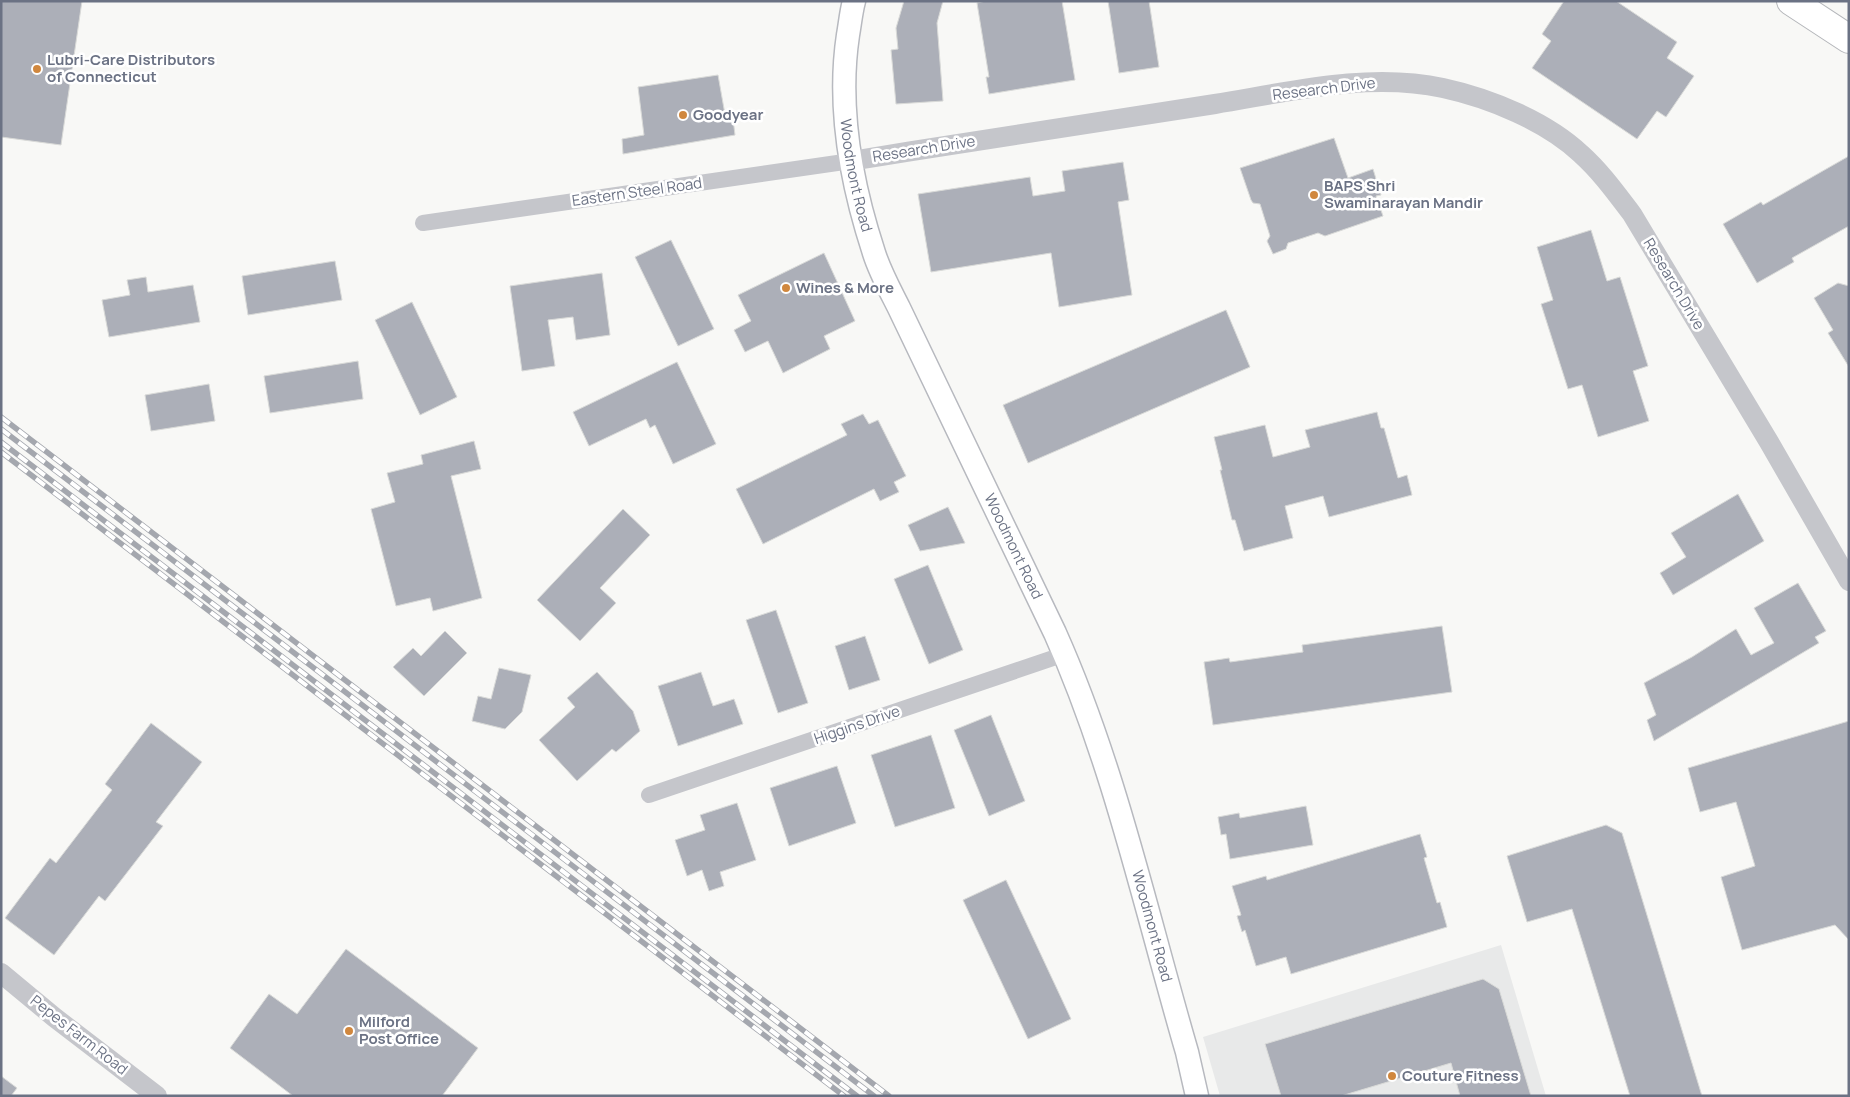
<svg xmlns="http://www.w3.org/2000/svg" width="1850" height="1097" viewBox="0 0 1850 1097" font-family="Manrope,sans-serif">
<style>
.built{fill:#e8e9e9}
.building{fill:#acafb8;stroke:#d9dad8}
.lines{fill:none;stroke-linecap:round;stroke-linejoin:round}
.secondary-casing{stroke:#b7b9bf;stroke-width:25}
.motorway-casing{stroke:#b5b7bb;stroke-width:30}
.minor{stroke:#c5c6cb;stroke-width:16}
.tertiary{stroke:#c5c6cb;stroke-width:20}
.secondary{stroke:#fff;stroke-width:22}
.motorway{stroke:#fff;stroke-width:28}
.rail-casing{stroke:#a4a7ae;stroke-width:5.5}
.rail{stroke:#fff;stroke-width:4;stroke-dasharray:11;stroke-linecap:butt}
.poi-dot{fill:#d0873e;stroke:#fff;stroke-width:2}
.labels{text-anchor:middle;stroke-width:5;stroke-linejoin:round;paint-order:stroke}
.poi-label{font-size:15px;font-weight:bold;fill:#6b7284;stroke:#fff;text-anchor:start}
.street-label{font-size:15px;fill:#6b7284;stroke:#fff}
</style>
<rect width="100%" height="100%" fill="#f8f8f6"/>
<path class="built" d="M 1501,945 L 1546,1096 L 1220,1096 L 1203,1037 Z"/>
<path class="building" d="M 1,1 L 82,1 L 61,145 L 1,137 Z
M 904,1 L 943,1 L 937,23 L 943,101 L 896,104 L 891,50 L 898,49 L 896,28 Z
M 986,1 L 1062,1 L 1075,80 L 989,94 L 986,77 L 989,77 L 977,3 Z
M 1108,1 L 1149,1 L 1159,67 L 1119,73 Z
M 1564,1 L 1616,1 L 1677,42 L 1667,58 L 1694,76 L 1666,117 L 1657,111 L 1637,139 L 1532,68 L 1551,41 L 1542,34 Z
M 718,75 L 726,120 L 733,119 L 735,135 L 623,154 L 622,139 L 644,135 L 638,87 Z
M 1334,138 L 1348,178 L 1373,169 L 1381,195 L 1376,196 L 1383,216 L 1325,236 L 1318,233 L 1288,243 L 1286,249 L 1273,254 L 1267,241 L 1270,236 L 1260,204 L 1253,203 L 1251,200 L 1240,168 Z
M 1849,156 L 1849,226 L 1792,258 L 1794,262 L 1757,283 L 1723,224 L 1761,202 L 1763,205 Z
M 1123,162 L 1129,200 L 1118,202 L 1132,295 L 1059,307 L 1051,253 L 931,272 L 918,194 L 1030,177 L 1033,196 L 1065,191 L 1062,171 Z
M 1591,230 L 1607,281 L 1620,277 L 1648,366 L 1633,371 L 1649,421 L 1598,437 L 1582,385 L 1568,389 L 1541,304 L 1553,300 L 1537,247 Z
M 671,240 L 714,329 L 678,346 L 635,257 Z
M 824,253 L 855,321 L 824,336 L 830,349 L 783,373 L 768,341 L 745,352 L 734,330 L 751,321 L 738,295 Z
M 335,261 L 342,300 L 248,315 L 242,276 Z
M 602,273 L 610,335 L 576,340 L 573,317 L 548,320 L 555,366 L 522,371 L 510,286 Z
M 146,277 L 148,292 L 193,285 L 200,322 L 109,337 L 102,300 L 130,295 L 127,280 Z
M 1838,283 L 1849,286 L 1849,367 L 1828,333 L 1833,330 L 1814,298 Z
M 412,302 L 457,397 L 420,415 L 375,320 Z
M 1226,310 L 1250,367 L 1028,463 L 1003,405 Z
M 358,361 L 363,399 L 270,413 L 264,376 Z
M 677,362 L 716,444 L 673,464 L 655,425 L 650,428 L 646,419 L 589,446 L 573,412 Z
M 209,384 L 215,421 L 151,431 L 145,395 Z
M 1377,412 L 1381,428 L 1384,428 L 1398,478 L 1407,475 L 1412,495 L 1329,517 L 1323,496 L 1285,506 L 1293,538 L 1244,551 L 1235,520 L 1232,520 L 1220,470 L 1222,470 L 1214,437 L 1265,425 L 1273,457 L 1310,447 L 1305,430 Z
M 863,414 L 869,424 L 878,420 L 906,476 L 894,482 L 899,492 L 880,501 L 874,489 L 763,544 L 736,489 L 847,435 L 841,424 Z
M 474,441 L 481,469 L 451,476 L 482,598 L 433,611 L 430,598 L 396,606 L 371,509 L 395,502 L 387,473 L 423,464 L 421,455 Z
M 1738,494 L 1764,541 L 1673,595 L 1660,573 L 1686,557 L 1671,533 Z
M 948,507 L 965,543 L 920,551 L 908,525 Z
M 623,509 L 650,535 L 600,588 L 616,603 L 580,641 L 537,600 Z
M 928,565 L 963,650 L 929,664 L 894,579 Z
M 1798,583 L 1826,631 L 1815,637 L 1819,643 L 1654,741 L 1647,720 L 1656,715 L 1644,683 L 1692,657 L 1736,629 L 1751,655 L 1774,643 L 1754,608 Z
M 776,610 L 808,703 L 778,713 L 746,620 Z
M 1442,626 L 1452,692 L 1213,725 L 1204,662 L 1229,658 L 1230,662 L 1303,652 L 1302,645 Z
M 445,631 L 467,653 L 424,696 L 393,667 L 413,648 L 421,656 Z
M 865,636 L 880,680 L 849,690 L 835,646 Z
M 499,668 L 531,675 L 522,712 L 505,729 L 472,721 L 478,696 L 491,699 Z
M 597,672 L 633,711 L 640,731 L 616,752 L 612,749 L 577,781 L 539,740 L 575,707 L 567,698 Z
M 701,672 L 713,706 L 734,699 L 743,724 L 678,746 L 658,686 Z
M 991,715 L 1025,801 L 989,816 L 954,730 Z
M 1849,721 L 1849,940 L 1835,925 L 1742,950 L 1721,877 L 1755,866 L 1736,802 L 1700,812 L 1688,768 Z
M 151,723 L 202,762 L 156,822 L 163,826 L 105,901 L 99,896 L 54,955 L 5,918 L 50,858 L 56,863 L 112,790 L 105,784 Z
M 931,735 L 955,808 L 895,827 L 871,755 Z
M 837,766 L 856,823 L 789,846 L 770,788 Z
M 737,803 L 756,860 L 720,872 L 724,886 L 709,891 L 702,870 L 687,876 L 675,840 L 705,830 L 700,815 Z
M 1306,806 L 1313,845 L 1230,859 L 1226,834 L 1221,835 L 1218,817 L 1239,813 L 1240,818 Z
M 1606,825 L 1622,833 L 1702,1096 L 1630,1096 L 1572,909 L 1527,922 L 1507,856 Z
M 1420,834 L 1427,857 L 1424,858 L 1437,903 L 1440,902 L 1447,927 L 1291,974 L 1286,957 L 1256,966 L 1245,930 L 1242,932 L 1237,916 L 1241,915 L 1232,886 L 1266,876 L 1267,880 Z
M 1006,880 L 1071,1019 L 1028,1039 L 963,900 Z
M 346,949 L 478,1048 L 442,1096 L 293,1096 L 230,1048 L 269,994 L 297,1014 Z
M 1483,979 L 1499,989 L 1531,1096 L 1460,1096 L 1451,1063 L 1341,1096 L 1281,1096 L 1265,1044 Z
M 1,1076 L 17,1088 L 11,1096 L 1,1096 Z"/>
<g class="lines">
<g class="secondary-casing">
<g id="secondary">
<path id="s1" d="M 854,1 C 851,12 850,24 848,35 C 837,108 851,183 874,253 C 880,272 890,290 899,308 L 1055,633 C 1115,767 1146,912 1187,1052 L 1197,1096"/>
</g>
</g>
<g class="motorway-casing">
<path id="motorway" d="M 1791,1 L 1849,39"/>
</g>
<path class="minor" d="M 423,223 L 851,161
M 649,795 L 1065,654"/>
<path class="tertiary" d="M 851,161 C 972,141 1093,122 1215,104 C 1289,92 1368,72 1443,88 C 1489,98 1546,121 1581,154 C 1601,172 1616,193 1632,214 L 1769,442 L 1849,581
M 1,973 L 54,1017 L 157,1096"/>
<use href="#secondary" class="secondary"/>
<use href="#motorway" class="motorway"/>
<g class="rail-casing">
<path id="rail" d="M 1,417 L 889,1096
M 1,429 L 874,1096
M 1,442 L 857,1096
M 1,452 L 844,1096"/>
</g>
<use href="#rail" class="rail"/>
</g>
<g class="poi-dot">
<circle cx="37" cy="69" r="5"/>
<circle cx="683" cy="115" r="5"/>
<circle cx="1314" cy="195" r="5"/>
<circle cx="786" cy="288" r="5"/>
<circle cx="349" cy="1031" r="5"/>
<circle cx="1392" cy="1076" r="5"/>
</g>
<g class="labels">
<g class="poi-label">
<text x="47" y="65">Lubri-Care Distributors<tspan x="47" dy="17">of Connecticut</tspan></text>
<text x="693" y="120">Goodyear</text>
<text x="1324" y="191">BAPS Shri<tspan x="1324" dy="17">Swaminarayan Mandir</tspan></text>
<text x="796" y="293">Wines &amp; More</text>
<text x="359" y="1027">Milford<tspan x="359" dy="17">Post Office</tspan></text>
<text x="1402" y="1081">Couture Fitness</text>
</g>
<g class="street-label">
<text transform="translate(1324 89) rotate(-7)" y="5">Research Drive</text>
<text transform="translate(924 149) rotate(-9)" y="5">Research Drive</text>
<text dy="5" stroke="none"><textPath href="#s1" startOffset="176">Woodmont Road</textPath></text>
<text transform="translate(637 192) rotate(-8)" y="5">Eastern Steel Road</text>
<text transform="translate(1674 284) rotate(59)" y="5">Research Drive</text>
<text dy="5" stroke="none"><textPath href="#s1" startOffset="581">Woodmont Road</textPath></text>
<text transform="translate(857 725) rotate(-19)" y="5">Higgins Drive</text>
<text dy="5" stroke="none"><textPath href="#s1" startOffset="986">Woodmont Road</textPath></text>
<text transform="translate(79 1035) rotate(38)" y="5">Pepes Farm Road</text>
</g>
</g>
<rect width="1850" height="1097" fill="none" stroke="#6b7284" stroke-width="5"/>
</svg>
